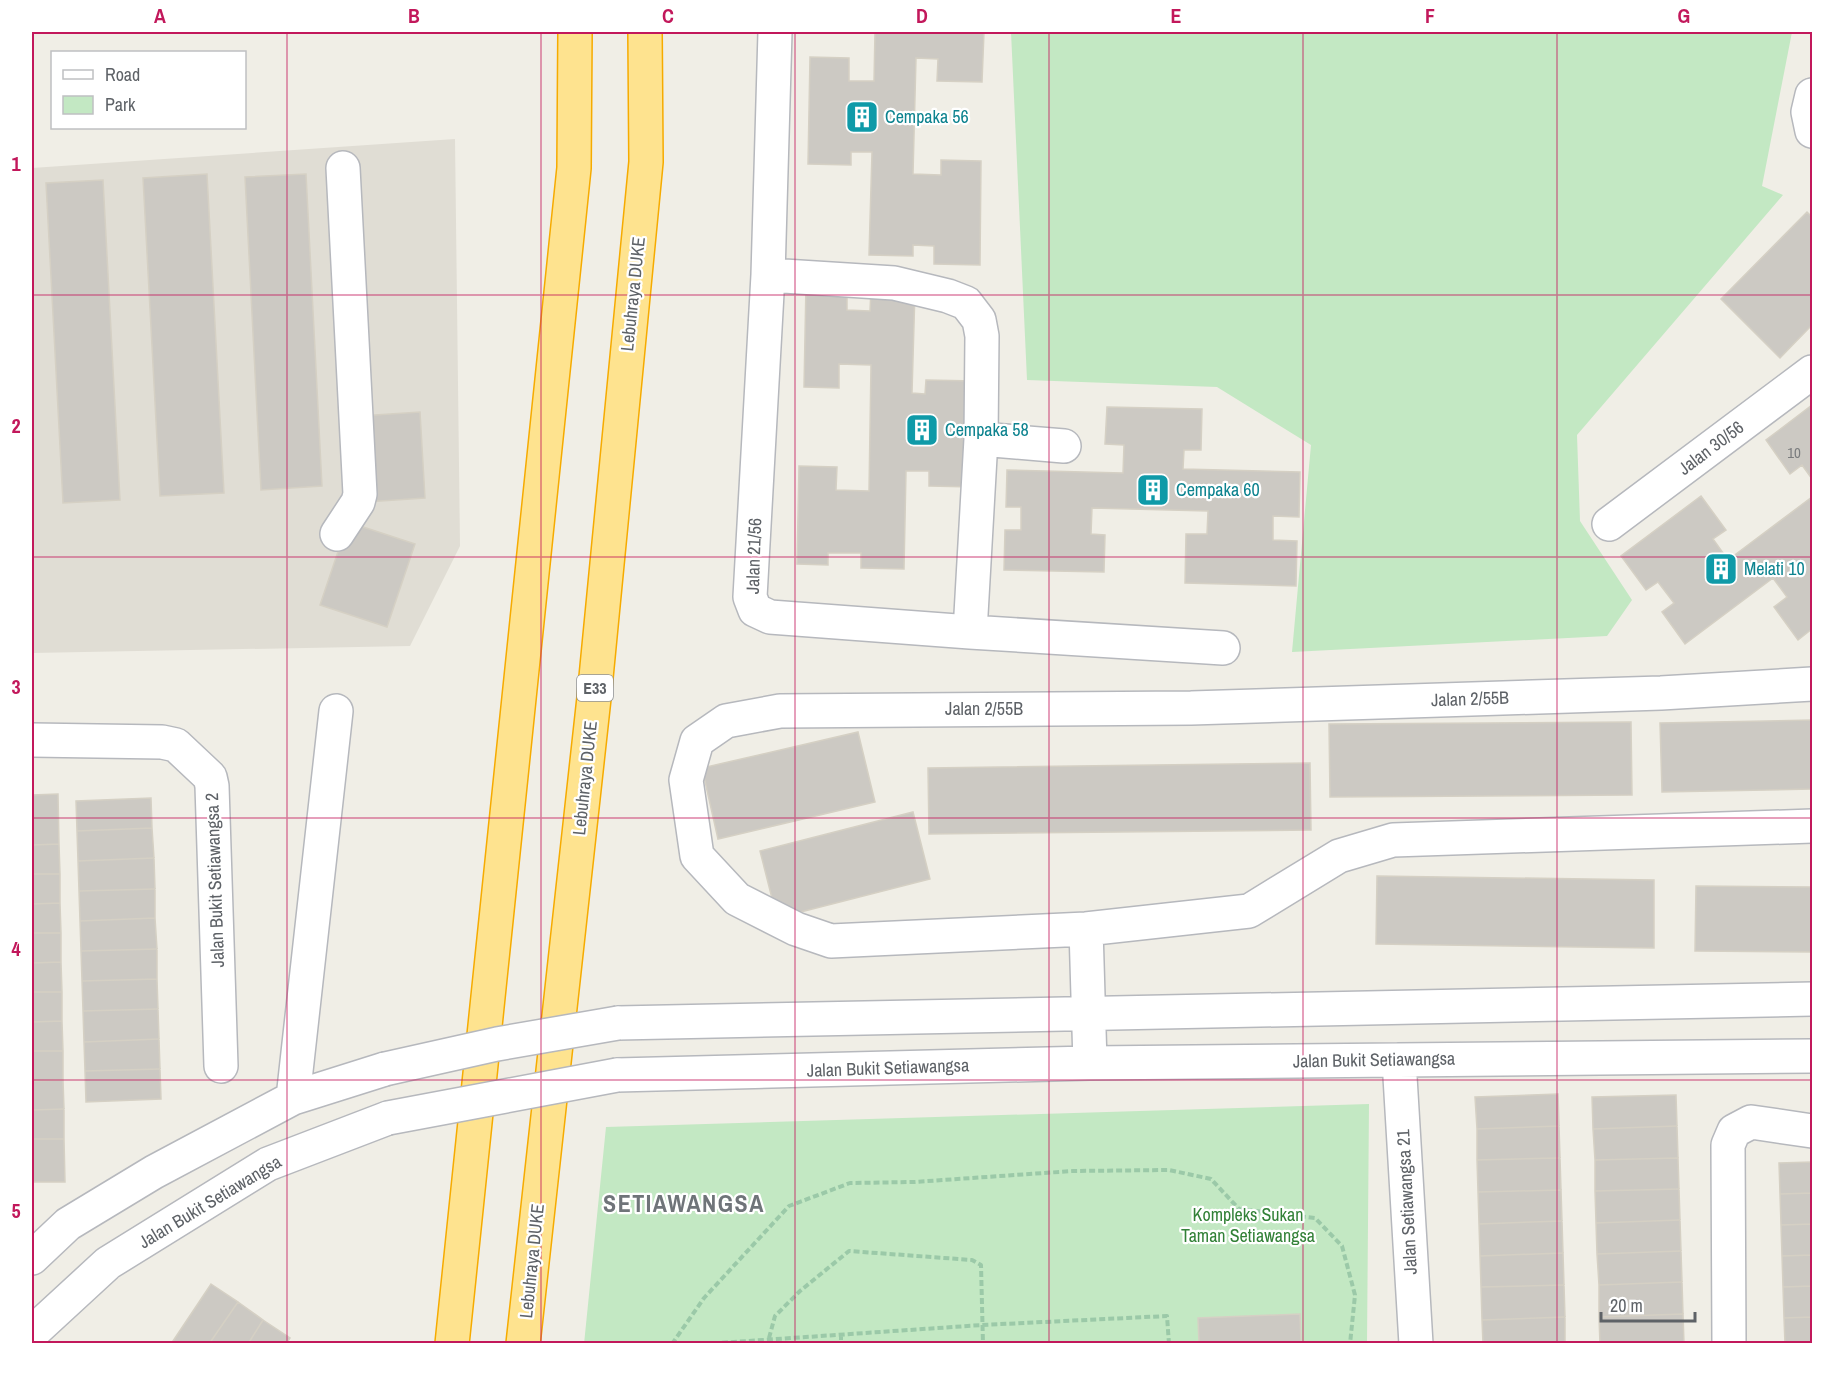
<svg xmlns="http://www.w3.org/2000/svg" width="1844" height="1375" viewBox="0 0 1844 1375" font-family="'Archivo Narrow',sans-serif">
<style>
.education{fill:#e0ddd4}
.green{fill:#c3e8c3}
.building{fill:#ccc9c3;stroke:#d5d0c4;stroke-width:1.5}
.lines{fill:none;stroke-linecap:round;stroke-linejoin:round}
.minor-casing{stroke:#b6b8bd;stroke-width:36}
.highway-casing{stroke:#f6ab00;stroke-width:36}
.path{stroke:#9bc9a8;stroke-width:4;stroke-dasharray:6 3;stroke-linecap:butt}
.minor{stroke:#fff;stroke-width:33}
.highway{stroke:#fee38f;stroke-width:33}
.minor-bridge-casing{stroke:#b6b8bd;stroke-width:36;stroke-linecap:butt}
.minor-bridge{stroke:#fff;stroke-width:33}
.grid{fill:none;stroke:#c2185b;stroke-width:1.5;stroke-opacity:0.55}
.labels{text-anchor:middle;stroke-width:4.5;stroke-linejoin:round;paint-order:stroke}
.number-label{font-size:15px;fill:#7a7c7e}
.shield{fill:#fff;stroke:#8e9195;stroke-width:1.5}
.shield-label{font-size:16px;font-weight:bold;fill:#5e6267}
.culture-label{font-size:18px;fill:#0d838f;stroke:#fff;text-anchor:start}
.street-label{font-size:18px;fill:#5e6267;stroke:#fff}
.park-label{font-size:18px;fill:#328137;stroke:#fff}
.district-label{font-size:24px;font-weight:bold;letter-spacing:1.5px;fill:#6f7479;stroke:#fff}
.neatline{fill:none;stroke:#c2185b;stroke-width:2}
.grid-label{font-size:20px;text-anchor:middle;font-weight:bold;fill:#c2185b}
</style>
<rect width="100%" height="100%" fill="#f0eee6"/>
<path class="education" d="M 455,139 L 460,546 L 410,646 L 32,653 L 32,168 Z"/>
<path class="green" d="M 1011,32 L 1792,32 L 1762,186 L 1783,195 L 1577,435 L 1580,521 L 1632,600 L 1607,636 L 1292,652 L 1311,445 L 1217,387 L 1027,380 Z
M 1369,1104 L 1367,1343 L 584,1344 L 606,1127 Z"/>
<path class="building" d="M 875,32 L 984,32 L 982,82 L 937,81 L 938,59 L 916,58 L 913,174 L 941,175 L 941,160 L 981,161 L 980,265 L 934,264 L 934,246 L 913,245 L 913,256 L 869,255 L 872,152 L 851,152 L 851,165 L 808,164 L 810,57 L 849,58 L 849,81 L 874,81 Z
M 207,174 L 224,493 L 160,496 L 143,178 Z
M 306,174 L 322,486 L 261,490 L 245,177 Z
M 103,180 L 120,500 L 63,503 L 46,183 Z
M 1807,212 L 1812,217 L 1812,325 L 1780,358 L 1721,299 Z
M 806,285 L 847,286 L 847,310 L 870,311 L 871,289 L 915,290 L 912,393 L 925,394 L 926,380 L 975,381 L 973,487 L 929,486 L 929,471 L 906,471 L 904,569 L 861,568 L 861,553 L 828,553 L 828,565 L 797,564 L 799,466 L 837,467 L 836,490 L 869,491 L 871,365 L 839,364 L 839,388 L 804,387 Z
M 1812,405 L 1812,479 L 1802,465 L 1790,474 L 1766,440 Z
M 1107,407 L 1202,409 L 1201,450 L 1184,450 L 1183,469 L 1300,472 L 1299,517 L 1273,516 L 1273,540 L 1297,541 L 1296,586 L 1185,583 L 1186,534 L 1207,534 L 1208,511 L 1092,508 L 1091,534 L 1105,535 L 1104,572 L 1004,570 L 1005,530 L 1021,530 L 1021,507 L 1006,507 L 1007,470 L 1123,473 L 1124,445 L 1105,444 Z
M 420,412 L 425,498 L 366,502 L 360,416 Z
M 1701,496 L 1726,530 L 1713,539 L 1728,560 L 1812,497 L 1812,629 L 1798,640 L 1774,607 L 1787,597 L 1773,578 L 1685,644 L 1662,612 L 1674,603 L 1658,582 L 1646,590 L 1621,556 Z
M 348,522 L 415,544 L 387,627 L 320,605 Z
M 1812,720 L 1812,789 L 1662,792 L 1660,723 Z
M 1631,722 L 1632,795 L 1330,797 L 1329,724 Z
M 858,732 L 875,802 L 718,839 L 702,768 Z
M 1310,763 L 1311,830 L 929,834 L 928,768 Z
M 58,794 L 59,844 L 32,845 L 32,795 Z
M 151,798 L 152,828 L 77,831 L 76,801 Z
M 913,812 L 930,879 L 777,918 L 760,851 Z
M 152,828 L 154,858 L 78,861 L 77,831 Z
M 59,844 L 60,874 L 32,874 L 32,845 Z
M 154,858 L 155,889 L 79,891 L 78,861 Z
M 32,874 L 60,874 L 60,903 L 32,904 Z
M 1377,876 L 1654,880 L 1654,948 L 1376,944 Z
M 1696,886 L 1812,887 L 1812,952 L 1695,951 Z
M 155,889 L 155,918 L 80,921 L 79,891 Z
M 60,903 L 61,933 L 32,933 L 32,904 Z
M 155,918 L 157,949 L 81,951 L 80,921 Z
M 32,933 L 61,933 L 61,962 L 32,963 Z
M 157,949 L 157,979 L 82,981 L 81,951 Z
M 61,962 L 62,992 L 32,992 L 32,963 Z
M 157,979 L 158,1009 L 83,1011 L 82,981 Z
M 32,992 L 62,992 L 62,1021 L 32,1022 Z
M 158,1009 L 159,1039 L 84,1042 L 83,1011 Z
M 62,1021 L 63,1051 L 32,1051 L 32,1022 Z
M 159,1039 L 160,1069 L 85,1071 L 84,1042 Z
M 32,1051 L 63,1051 L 63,1080 L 32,1081 Z
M 160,1069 L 161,1099 L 86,1102 L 85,1071 Z
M 63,1080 L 64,1109 L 32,1110 L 32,1081 Z
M 1558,1094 L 1559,1126 L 1477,1129 L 1475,1097 Z
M 1676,1095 L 1677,1126 L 1593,1129 L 1592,1097 Z
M 64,1109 L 64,1139 L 32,1139 L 32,1110 Z
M 1559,1126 L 1560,1158 L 1477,1160 L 1477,1129 Z
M 1677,1126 L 1678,1158 L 1595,1160 L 1593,1129 Z
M 32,1139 L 64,1139 L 65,1182 L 32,1182 Z
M 1560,1158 L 1561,1190 L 1478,1192 L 1477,1160 Z
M 1678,1158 L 1679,1189 L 1595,1191 L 1595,1160 Z
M 1812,1162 L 1812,1193 L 1780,1194 L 1779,1163 Z
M 1679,1189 L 1680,1220 L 1596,1223 L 1595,1191 Z
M 1561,1190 L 1562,1221 L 1479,1224 L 1478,1192 Z
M 1812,1193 L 1812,1224 L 1781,1225 L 1780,1194 Z
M 1680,1220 L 1681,1251 L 1597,1254 L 1596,1223 Z
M 1562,1221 L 1563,1253 L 1480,1256 L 1479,1224 Z
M 1812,1224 L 1812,1255 L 1782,1256 L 1781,1225 Z
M 1681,1251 L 1682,1282 L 1599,1285 L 1597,1254 Z
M 1563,1253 L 1564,1285 L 1481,1287 L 1480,1256 Z
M 1812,1255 L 1812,1286 L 1783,1287 L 1782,1256 Z
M 1682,1282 L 1683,1314 L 1599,1317 L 1599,1285 Z
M 211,1284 L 238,1302 L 209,1344 L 176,1344 L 173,1341 Z
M 1564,1285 L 1565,1317 L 1482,1320 L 1481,1287 Z
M 1812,1286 L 1812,1317 L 1784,1318 L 1783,1287 Z
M 238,1302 L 263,1320 L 248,1344 L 209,1344 Z
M 1300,1314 L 1301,1344 L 1199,1344 L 1198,1318 Z
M 1683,1314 L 1684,1344 L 1600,1344 L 1599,1317 Z
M 1565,1317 L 1565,1344 L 1483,1344 L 1482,1320 Z
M 1812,1317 L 1812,1344 L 1785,1344 L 1784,1318 Z
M 263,1320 L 290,1338 L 286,1344 L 248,1344 Z"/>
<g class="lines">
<g class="minor-casing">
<path id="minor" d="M 775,32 L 768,275 L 750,597 L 755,610 L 770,617 L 970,632 L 1223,648
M 1812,95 L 1808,112 L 1812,131
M 768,275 L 894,283 L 948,296 L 966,303 L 979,320 L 982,336 L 981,439
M 1609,524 L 1812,372
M 337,534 L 358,502 L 360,494 L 343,168
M 970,632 L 981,439 L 1064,446
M 1812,684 L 1661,693 L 1191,708 L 780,711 L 726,721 L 697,741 L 686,780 L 697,856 L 737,899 L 796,929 L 831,941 L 1086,929 L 1249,911 L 1339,856 L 1393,840 L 1812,826
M 32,740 L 162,742 L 176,745 L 210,777 L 212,786 L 221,1066
M 1086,929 L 1090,1063
M 618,1023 L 1812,999
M 1399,1060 L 1416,1344
M 617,1075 L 1090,1063 L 1812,1056
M 293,1098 L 336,711
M 32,1258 L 68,1224 L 154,1172 L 293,1098 L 385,1069
M 32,1333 L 108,1263 L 268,1164 L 388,1118
M 1729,1344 L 1728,1145 L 1734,1131 L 1751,1122 L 1812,1131"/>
</g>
<g class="highway-casing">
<path id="highway" d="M 452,1344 L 574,168 L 575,32
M 523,1344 L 594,698 L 646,162 L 645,32"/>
</g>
<path class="path" d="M 841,1334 L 841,1344
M 769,1338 L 775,1316 L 800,1291 L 849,1251 L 972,1260 L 981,1265 L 983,1344
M 672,1344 L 704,1298 L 789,1206 L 850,1183 L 914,1182 L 1073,1171 L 1169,1170 L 1211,1179 L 1239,1209 L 1315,1218 L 1342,1246 L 1355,1295 L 1350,1344
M 704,1344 L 982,1325 L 1167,1316 L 1169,1344"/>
<use href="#minor" class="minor"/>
<use href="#highway" class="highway"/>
<g class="minor-bridge-casing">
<path id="minor-bridge" d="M 385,1069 L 497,1044 L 618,1023
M 388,1118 L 617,1075"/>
</g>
<use href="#minor-bridge" class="minor-bridge"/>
</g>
<path class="grid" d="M 287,32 L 287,1344M 541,32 L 541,1344M 795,32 L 795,1344M 1049,32 L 1049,1344M 1303,32 L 1303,1344M 1557,32 L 1557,1344M 32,295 L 1812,295M 32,557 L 1812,557M 32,818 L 1812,818M 32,1080 L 1812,1080"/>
<defs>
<g id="building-square" transform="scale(1.725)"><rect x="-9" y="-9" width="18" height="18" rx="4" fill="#0f9aa8" stroke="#fff"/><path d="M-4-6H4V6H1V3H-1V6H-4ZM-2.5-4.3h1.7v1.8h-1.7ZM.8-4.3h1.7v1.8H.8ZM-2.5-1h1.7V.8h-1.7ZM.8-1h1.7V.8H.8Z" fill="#fff"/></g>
</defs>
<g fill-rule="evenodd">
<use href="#building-square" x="862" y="117"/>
<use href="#building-square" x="922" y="430"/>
<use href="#building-square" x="1153" y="490"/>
<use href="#building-square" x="1721" y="569"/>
</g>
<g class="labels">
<g class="number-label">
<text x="1794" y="458">10</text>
</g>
<rect class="shield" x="577" y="675" width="36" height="26" rx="4.5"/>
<g class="shield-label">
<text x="595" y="694">E33</text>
</g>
<g class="culture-label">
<text x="885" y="123">Cempaka 56</text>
<text x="945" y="436">Cempaka 58</text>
<text x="1176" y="496">Cempaka 60</text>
<text x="1744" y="575">Melati 10</text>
</g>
<g class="street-label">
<text transform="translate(633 294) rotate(-84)" y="6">Lebuhraya DUKE</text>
<text transform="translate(1711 448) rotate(-37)" y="6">Jalan 30/56</text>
<text transform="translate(754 556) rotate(-88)" y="6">Jalan 21/56</text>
<text transform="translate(1470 699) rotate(-2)" y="6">Jalan 2/55B</text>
<text x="984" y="715">Jalan 2/55B</text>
<text transform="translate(585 778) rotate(-84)" y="6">Lebuhraya DUKE</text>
<text transform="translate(215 880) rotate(-92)" y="6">Jalan Bukit Setiawangsa 2</text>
<text transform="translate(1374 1060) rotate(-1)" y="6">Jalan Bukit Setiawangsa</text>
<text transform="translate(888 1068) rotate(-2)" y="6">Jalan Bukit Setiawangsa</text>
<text transform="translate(210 1202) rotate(-31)" y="6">Jalan Bukit Setiawangsa</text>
<text transform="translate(1407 1202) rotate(-93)" y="6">Jalan Setiawangsa 21</text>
<text transform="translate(532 1261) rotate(-84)" y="6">Lebuhraya DUKE</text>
</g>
<g class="park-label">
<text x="1248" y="1221">Kompleks Sukan<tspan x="1248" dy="21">Taman Setiawangsa</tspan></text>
</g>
<g class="district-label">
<text x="684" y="1212">SETIAWANGSA</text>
</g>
</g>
<rect width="1844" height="1375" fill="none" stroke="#ffffff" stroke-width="66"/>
<rect x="51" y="51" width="195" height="78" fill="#ffffff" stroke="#bfc0c2" stroke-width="1.5"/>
<rect x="63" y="70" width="30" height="9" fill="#ffffff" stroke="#bfc0c2" stroke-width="1.5"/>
<text x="105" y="81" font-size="18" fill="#5e6267">Road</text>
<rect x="63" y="96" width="30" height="18" fill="#c3e8c3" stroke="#bfc0c2" stroke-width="1.5"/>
<text x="105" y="111" font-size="18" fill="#5e6267">Park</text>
<path d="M1601 1312v9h94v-9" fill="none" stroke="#5e6267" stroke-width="3"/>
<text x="1610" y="1312" font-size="18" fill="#5e6267" stroke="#ffffff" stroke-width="4.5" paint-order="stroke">20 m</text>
<rect x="33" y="33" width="1778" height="1309" class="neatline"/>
<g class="grid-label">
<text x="160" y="23">A</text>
<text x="414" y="23">B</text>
<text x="668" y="23">C</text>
<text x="922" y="23">D</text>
<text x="1176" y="23">E</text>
<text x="1430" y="23">F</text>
<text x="1684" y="23">G</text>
<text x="16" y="171">1</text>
<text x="16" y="433">2</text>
<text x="16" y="694">3</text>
<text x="16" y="956">4</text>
<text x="16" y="1218">5</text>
</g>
</svg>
